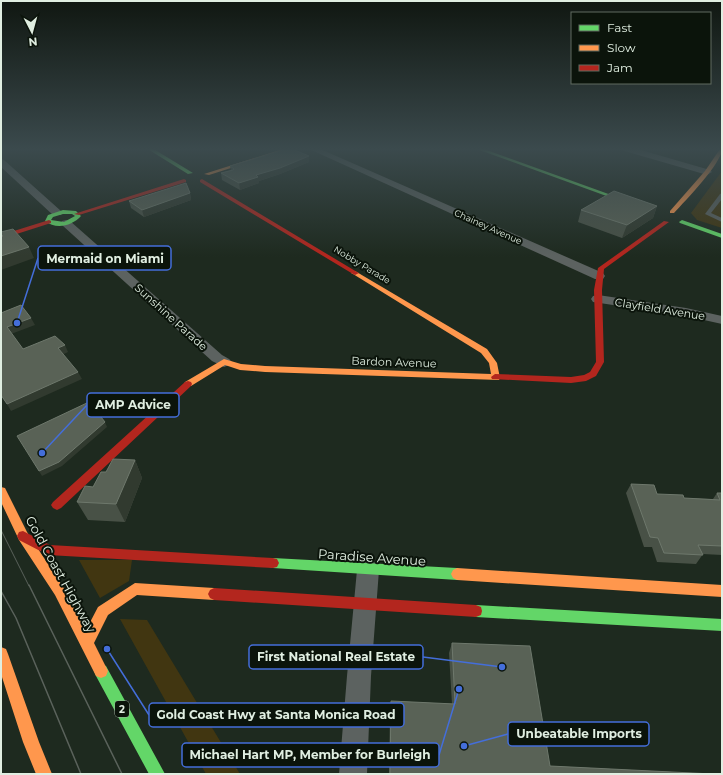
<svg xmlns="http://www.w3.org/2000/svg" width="723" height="775" viewBox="0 0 723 775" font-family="Montserrat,sans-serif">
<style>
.green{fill:#413611}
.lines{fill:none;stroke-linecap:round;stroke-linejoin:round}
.lane{fill:#5c6260;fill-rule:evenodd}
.street{fill:#5c6260;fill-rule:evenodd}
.fast{fill:#63d668;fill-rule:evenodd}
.slow{fill:#ff974d;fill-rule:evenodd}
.jam{fill:#b3261e;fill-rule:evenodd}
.tram-far1{stroke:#5a625b;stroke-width:1}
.tram{stroke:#5a625b;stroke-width:1.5}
.wall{fill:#485146}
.shaded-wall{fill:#313a2f}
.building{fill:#596256;stroke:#6e786c}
.labels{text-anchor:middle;stroke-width:4;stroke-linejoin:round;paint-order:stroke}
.far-street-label{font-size:9px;fill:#e0eee1;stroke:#0b140b}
.shield{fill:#0b140b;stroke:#a0ada1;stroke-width:1}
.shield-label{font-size:10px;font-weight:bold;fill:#e0eee1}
.street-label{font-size:11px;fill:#e0eee1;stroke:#0b140b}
.near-street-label{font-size:13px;fill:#e0eee1;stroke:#0b140b}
.leader{fill:none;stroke:#446eda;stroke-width:1.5}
.callout-dot{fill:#446eda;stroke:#0b140b;stroke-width:1.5}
.callout{fill:#0b140b;stroke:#446eda;stroke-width:1.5}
.callout-label{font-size:12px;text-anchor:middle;font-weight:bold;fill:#e0eee1}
</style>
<rect width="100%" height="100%" fill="#1e2a1f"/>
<path class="green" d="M 722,171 L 722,228 L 697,220 L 691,213 Z
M 79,560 L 132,560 L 129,581 L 100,598 Z
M 120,619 L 147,620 L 240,774 L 206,774 Z"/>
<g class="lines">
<path class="lane" d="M 722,193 L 722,199 L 711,213 L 722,218 L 722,222 L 705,214 L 720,194 Z"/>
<path class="street" d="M 307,148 L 318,148 L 603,273 L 605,276 L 603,279 L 595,279 Z
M 620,148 L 634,148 L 710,170 L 712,172 L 707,175 L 704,174 L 621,150 Z
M 1,159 L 4,160 L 61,211 L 62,213 L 61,215 L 53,215 L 1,167 Z
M 66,220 L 70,221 L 222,355 L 229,359 L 232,362 L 229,365 L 224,367 L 212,361 L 62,225 L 61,223 L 62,221 Z
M 598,295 L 686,308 L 722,316 L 722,324 L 686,316 L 593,302 L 591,299 L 593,296 Z
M 368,560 L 376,563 L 379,570 L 371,676 L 367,774 L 339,774 L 347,676 L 357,570 L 360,563 Z"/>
<path class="fast" d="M 146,148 L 152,148 L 193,173 L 188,174 Z
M 474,148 L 481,148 L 639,205 L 634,206 Z
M 63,210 L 76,211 L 81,216 C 72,226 56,230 45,221 L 48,215 ZM 63,214 L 72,214 L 75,216 L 64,222 L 51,220 L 53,217 Z
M 682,220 L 722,234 L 722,238 L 680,223 L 679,222 Z
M 273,558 L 457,568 L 461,570 L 463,574 L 461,578 L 457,580 L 273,568 L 269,567 L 267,563 L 269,559 Z
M 476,605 L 722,619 L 722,631 L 476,617 L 471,615 L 470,611 L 471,607 Z
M 101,664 L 106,666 L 165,774 L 149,774 L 96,676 L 94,671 L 96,666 Z"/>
<path class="slow" d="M 286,148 L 293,148 L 209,175 L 204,174 Z
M 720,149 L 722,149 C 722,163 685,201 674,213 L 670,213 L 670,211 L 705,171 Z
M 355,271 L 487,349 L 497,363 L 500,378 L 499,380 L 265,372 L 240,370 L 225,365 L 191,386 L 185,386 L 184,384 L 185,382 L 224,359 L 241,364 L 265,366 L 491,374 L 489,363 L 481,353 L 353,274 L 351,273 Z
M 1,487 L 5,488 L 27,532 L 63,587 L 86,630 L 98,607 L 135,583 L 214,588 L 218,590 L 220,594 L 218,598 L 214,600 L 137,595 L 108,615 L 94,643 L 108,671 L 106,676 L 101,678 L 96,676 L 55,595 L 19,540 L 1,502 Z
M 457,568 L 722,585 L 722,597 L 457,580 L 453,578 L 451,574 L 453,570 Z
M 1,647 L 6,649 L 8,654 L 39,742 L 52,774 L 36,774 L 23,742 L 1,674 Z"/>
<path class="jam" d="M 184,179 L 186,180 L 186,182 L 79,215 L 74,214 Z
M 202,179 L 357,272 L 359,273 L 355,275 L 353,274 L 200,182 L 200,180 Z
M 49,220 L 51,221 L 51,223 L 1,239 L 1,235 Z
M 664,221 L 669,222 L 604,269 L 602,290 L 604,362 L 596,376 L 586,381 L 571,383 L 492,379 L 491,377 L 495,374 L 571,377 L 584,375 L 590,372 L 596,362 L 594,290 L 598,268 Z
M 188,381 L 191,382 L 192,384 L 191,386 L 61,508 L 57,510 L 53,508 L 51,505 L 53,502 L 185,382 Z
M 23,531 L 50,545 L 273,558 L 277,559 L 279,563 L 277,567 L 273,568 L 48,555 L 19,540 L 17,536 L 19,532 Z
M 214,588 L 476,605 L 481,607 L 482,611 L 481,615 L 476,617 L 214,600 L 210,598 L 208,594 L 210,590 Z"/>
<path class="tram-far1" d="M 1,530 L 29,586"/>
<path class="tram" d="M 29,585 L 122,774
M 1,591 L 16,618 L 81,774"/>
</g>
<path class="wall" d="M 309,162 L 280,174 L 259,181 L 259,183 L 240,190 L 222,180 L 221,173 L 231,170 L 230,166 Z
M 190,193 L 191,200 L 144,217 L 131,208 L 129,201 Z
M 657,206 L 653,218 L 622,238 L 578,222 L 581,210 Z
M 135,460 L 142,478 L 125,522 L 88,520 L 77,502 L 93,487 L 106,472 Z
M 631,484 L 657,494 L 684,498 L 713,499 L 717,493 L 722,493 L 722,555 L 703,554 L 696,564 L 657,562 L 652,547 L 644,547 L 626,493 Z
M 452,643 L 550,766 L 713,774 L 389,774 L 390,710 L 391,701 L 452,704 L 449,653 Z"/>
<path class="shaded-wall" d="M 309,156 L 309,162 L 280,174 L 259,181 L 259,183 L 240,190 L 239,183 L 256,175 Z
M 190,193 L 191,200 L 144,217 L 142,210 Z
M 657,206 L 653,218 L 622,238 L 627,225 Z
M 29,247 L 34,258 L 1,270 L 1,256 Z
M 31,318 L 35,325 L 11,334 L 7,327 Z
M 65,345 L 68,352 L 62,355 L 58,348 Z
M 78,372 L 82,379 L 11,411 L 7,404 Z
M 105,422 L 107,427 L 62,466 L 42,476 L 39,471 Z
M 135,460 L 142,478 L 125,522 L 116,504 Z"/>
<path class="building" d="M 290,148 L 309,156 L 280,168 L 256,175 L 258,177 L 239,183 L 221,173 L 233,170 L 234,169 L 230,166 Z
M 186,183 L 190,193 L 142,210 L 129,201 Z
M 614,191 L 657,206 L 627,225 L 581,210 Z
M 13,229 L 29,247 L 1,256 L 1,237 L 3,236 L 1,234 L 1,232 Z
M 21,305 L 31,318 L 7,327 L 23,349 L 55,336 L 65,345 L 58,348 L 78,372 L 7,404 L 1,395 L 1,313 Z
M 89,402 L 105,422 L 59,462 L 39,471 L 17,436 Z
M 113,459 L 135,460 L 116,504 L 77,502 L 85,486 L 93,487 L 101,472 L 106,472 Z
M 631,484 L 654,485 L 657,494 L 683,495 L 684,498 L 720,500 L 717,493 L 722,493 L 722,546 L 698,545 L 703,555 L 664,553 L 658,538 L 650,537 Z
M 452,643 L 530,646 L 550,766 L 713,774 L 390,774 L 391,701 L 455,704 Z"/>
<linearGradient id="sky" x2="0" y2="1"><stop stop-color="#101711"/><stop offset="0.58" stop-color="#3b4a4d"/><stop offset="1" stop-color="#3b4a4d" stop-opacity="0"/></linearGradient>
<rect width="723" height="257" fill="url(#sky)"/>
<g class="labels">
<g class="far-street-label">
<text transform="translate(488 227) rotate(24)" y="3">Chainey Avenue</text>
<text transform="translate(362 265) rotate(31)" y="3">Nobby Parade</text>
</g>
<rect class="shield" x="115" y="701" width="14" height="16" rx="3"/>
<g class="shield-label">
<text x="122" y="713">2</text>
</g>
<g class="street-label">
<text transform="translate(660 309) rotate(9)" y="4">Clayfield Avenue</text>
<text transform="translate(171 317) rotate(42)" y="4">Sunshine Parade</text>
<text transform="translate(394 362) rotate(2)" y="4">Bardon Avenue</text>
</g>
<g class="near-street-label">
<text transform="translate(372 557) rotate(4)" y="5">Paradise Avenue</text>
<text transform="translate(61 574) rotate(61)" y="5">Gold Coast Highway</text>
</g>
</g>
<path class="leader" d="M17 323L38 258M42 453L87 405M502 667L423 657M107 649L149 715M464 746L508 734M459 689L439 755"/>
<g class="callout-dot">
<circle cx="17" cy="323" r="4"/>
<circle cx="42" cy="453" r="4"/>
<circle cx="502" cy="667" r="4"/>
<circle cx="107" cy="649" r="4"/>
<circle cx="464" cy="746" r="4"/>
<circle cx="459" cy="689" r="4"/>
</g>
<g class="callout">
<rect x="38" y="246" width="133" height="24" rx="4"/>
<rect x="87" y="393" width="92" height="24" rx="4"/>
<rect x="249" y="645" width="174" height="24" rx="4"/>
<rect x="149" y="703" width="255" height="24" rx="4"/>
<rect x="508" y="722" width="141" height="24" rx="4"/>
<rect x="182" y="743" width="257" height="24" rx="4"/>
</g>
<g class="callout-label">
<text x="105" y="263">Mermaid on Miami</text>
<text x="133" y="409">AMP Advice</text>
<text x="336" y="661">First National Real Estate</text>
<text x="276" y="719">Gold Coast Hwy at Santa Monica Road</text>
<text x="579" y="738">Unbeatable Imports</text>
<text x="310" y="759">Michael Hart MP, Member for Burleigh</text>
</g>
<rect width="723" height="775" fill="none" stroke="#e0eee1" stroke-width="4"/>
<rect x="571" y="12" width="140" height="72" fill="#0b140b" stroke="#606b61"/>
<rect x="579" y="25" width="20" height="6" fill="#63d668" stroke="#606b61"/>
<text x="607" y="32" font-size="12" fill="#e0eee1">Fast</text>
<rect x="579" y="45" width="20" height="6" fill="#ff974d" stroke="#606b61"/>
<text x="607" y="52" font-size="12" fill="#e0eee1">Slow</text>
<rect x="579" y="65" width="20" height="6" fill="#b3261e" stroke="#606b61"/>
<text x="607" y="72" font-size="12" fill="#e0eee1">Jam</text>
<g transform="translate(32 32) rotate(174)" stroke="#0b140b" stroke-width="3" paint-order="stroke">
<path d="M0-3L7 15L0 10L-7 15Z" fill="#e0eee1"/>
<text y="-6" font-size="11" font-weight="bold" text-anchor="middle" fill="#e0eee1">N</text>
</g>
</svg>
